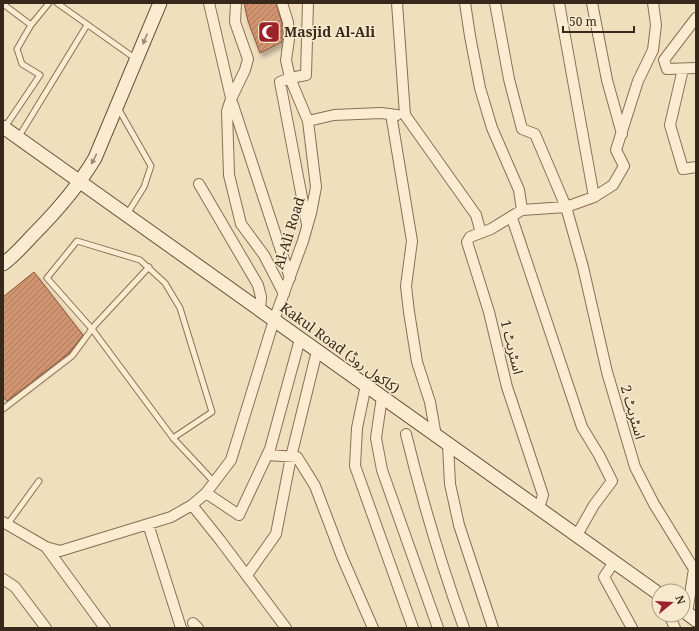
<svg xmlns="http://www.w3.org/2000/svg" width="699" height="631" viewBox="0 0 699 631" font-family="'Noto Serif','Noto Sans Arabic',serif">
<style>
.building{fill:url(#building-hatch);stroke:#8a563a;filter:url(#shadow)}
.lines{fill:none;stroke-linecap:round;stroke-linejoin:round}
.lane-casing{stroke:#896f55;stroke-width:7}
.street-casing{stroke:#896f55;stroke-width:12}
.secondary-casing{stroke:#6b5039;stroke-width:15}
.lane{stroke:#fbecd1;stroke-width:5}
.street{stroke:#fbecd1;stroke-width:10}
.secondary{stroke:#fbecd1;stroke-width:13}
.oneway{fill:#9a8a76}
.labels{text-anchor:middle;stroke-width:3;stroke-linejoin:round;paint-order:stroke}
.poi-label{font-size:14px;font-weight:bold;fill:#38281b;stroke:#f7e9cd;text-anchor:start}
.street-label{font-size:14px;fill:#38281b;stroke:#f7e9cd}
</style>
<defs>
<pattern id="building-hatch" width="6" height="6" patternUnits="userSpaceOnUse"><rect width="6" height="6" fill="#d19470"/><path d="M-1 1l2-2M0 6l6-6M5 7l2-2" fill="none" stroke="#ab795b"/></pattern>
<filter id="shadow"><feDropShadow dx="2.5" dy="4.5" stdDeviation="2" flood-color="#0004"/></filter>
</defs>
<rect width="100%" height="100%" fill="#f0dfbd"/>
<path class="building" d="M 244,3 L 276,3 L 282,23 L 282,42 L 260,53 L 248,21 Z
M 34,272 L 83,335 L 69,353 L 7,401 L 3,397 L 3,297 Z"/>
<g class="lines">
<g class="lane-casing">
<path id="lane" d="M 57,3 L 136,59
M 3,4 L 31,25 L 49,3
M 118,108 L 151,166 L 144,187 L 127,214
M 5,127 L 40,75 L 22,64 L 17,49 L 31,25
M 18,138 L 87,25
M 3,409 L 72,356 L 95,325 L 149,267
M 173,438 L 92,329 L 47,278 L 77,241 L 140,260 L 165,283 L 180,308 L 212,412 L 173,438 L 214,482
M 7,525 L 39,481"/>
</g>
<g class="street-casing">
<path id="street" d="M 209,3 L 232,102 L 290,278
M 236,3 L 235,22 L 248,59 L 245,70 L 231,99 L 227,111 L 229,175 L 241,224 L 264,255 L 284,294
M 397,3 L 405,115 L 476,215 L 481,233
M 465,3 L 470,36 L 480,88 L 492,128 L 519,190 L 522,210
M 495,3 L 509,79 L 522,129 L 535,134 L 566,207 L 583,267 L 607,372 L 635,467 L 654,504 L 694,569 L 687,613
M 559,3 L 594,197
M 592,3 L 607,80 L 622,134
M 696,18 L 664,60 L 667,69 L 696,68
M 683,69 L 670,125 L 683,169 L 696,167
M 391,114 L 412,241 L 406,286 L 409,312 L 417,362 L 430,402 L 436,436
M 308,121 L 334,115 L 381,113 L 397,115
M 199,184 L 258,285 L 261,297 L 260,310
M 512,218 L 582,427 L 599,455 L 612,481 L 594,505 L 577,535
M 307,224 L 280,82 L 290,78 L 306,75 L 308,3
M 366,385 L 357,428 L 355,466 L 413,628
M 382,397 L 376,438 L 382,470 L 438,628
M 406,434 C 422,500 441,564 464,628
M 448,445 L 450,484 L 459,525 L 493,628
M 267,455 L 297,457 L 315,486 L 342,557 L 373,628
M 206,493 L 239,515 L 270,449 L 300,339
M 192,505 L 220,540 L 286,628
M 539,508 L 543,495 L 507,387 L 489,312 L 467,242 L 470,237 L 491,229 L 522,210 L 566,207 L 594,197 L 613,185 L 624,166 L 616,150 L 638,81 L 653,50 L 656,25 L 653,3
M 3,522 L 46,547 L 60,551 L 171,517 L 192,505 L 206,493 L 231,460 L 274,320 L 303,241 L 311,213 L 316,187 L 308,121 L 290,78 L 286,60 L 289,39 L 288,22 L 282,3
M 148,524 L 181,628
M 46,547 L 105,628
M 614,562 L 604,577 L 632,628
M 247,575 L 276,534 L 291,457 L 317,351
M 3,579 L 15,587 L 46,628
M 669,615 L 675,628
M 193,623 L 198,628"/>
</g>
<g class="secondary-casing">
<path id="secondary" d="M 3,127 L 659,594
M 3,264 C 14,256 23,246 32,236 C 56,212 78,187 95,158 L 160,3
M 683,610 L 696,620"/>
</g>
<use href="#lane" class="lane"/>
<use href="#street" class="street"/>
<use href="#secondary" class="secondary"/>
</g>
<defs><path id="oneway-solid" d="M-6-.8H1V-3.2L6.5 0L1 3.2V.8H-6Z"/></defs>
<g class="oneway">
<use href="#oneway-solid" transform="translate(145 39) rotate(113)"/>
<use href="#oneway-solid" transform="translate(94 159) rotate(117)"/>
</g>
<defs>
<g id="mosque-square" transform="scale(1.15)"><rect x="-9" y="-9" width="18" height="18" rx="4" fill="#9c2128" stroke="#f7e9cd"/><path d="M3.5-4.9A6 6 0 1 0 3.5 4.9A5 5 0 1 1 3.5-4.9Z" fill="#fff"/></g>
</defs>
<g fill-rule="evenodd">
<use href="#mosque-square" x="269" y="32"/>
</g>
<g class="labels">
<g class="poi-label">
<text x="284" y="37">Masjid Al-Ali</text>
</g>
<g class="street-label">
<text transform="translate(289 233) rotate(-73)" y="5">Al-Ali Road</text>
<text transform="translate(512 347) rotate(76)" y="5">اسٹریٹ 1</text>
<text transform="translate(340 348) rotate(36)" y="5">Kakul Road (کاکول روڈ)</text>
<text transform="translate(633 412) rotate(74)" y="5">اسٹریٹ 2</text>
</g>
</g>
<rect width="699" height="631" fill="none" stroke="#38281b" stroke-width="8"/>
<g transform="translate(671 603) rotate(72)"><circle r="19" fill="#f7e9cd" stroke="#ab9c86"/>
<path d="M0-3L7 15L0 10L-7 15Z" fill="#9c2128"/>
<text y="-6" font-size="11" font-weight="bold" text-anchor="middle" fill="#38281b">N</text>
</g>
<path d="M563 26v6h71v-6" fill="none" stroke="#38281b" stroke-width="2"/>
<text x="569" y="26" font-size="12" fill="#38281b" stroke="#f7e9cd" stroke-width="3" paint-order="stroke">50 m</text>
</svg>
